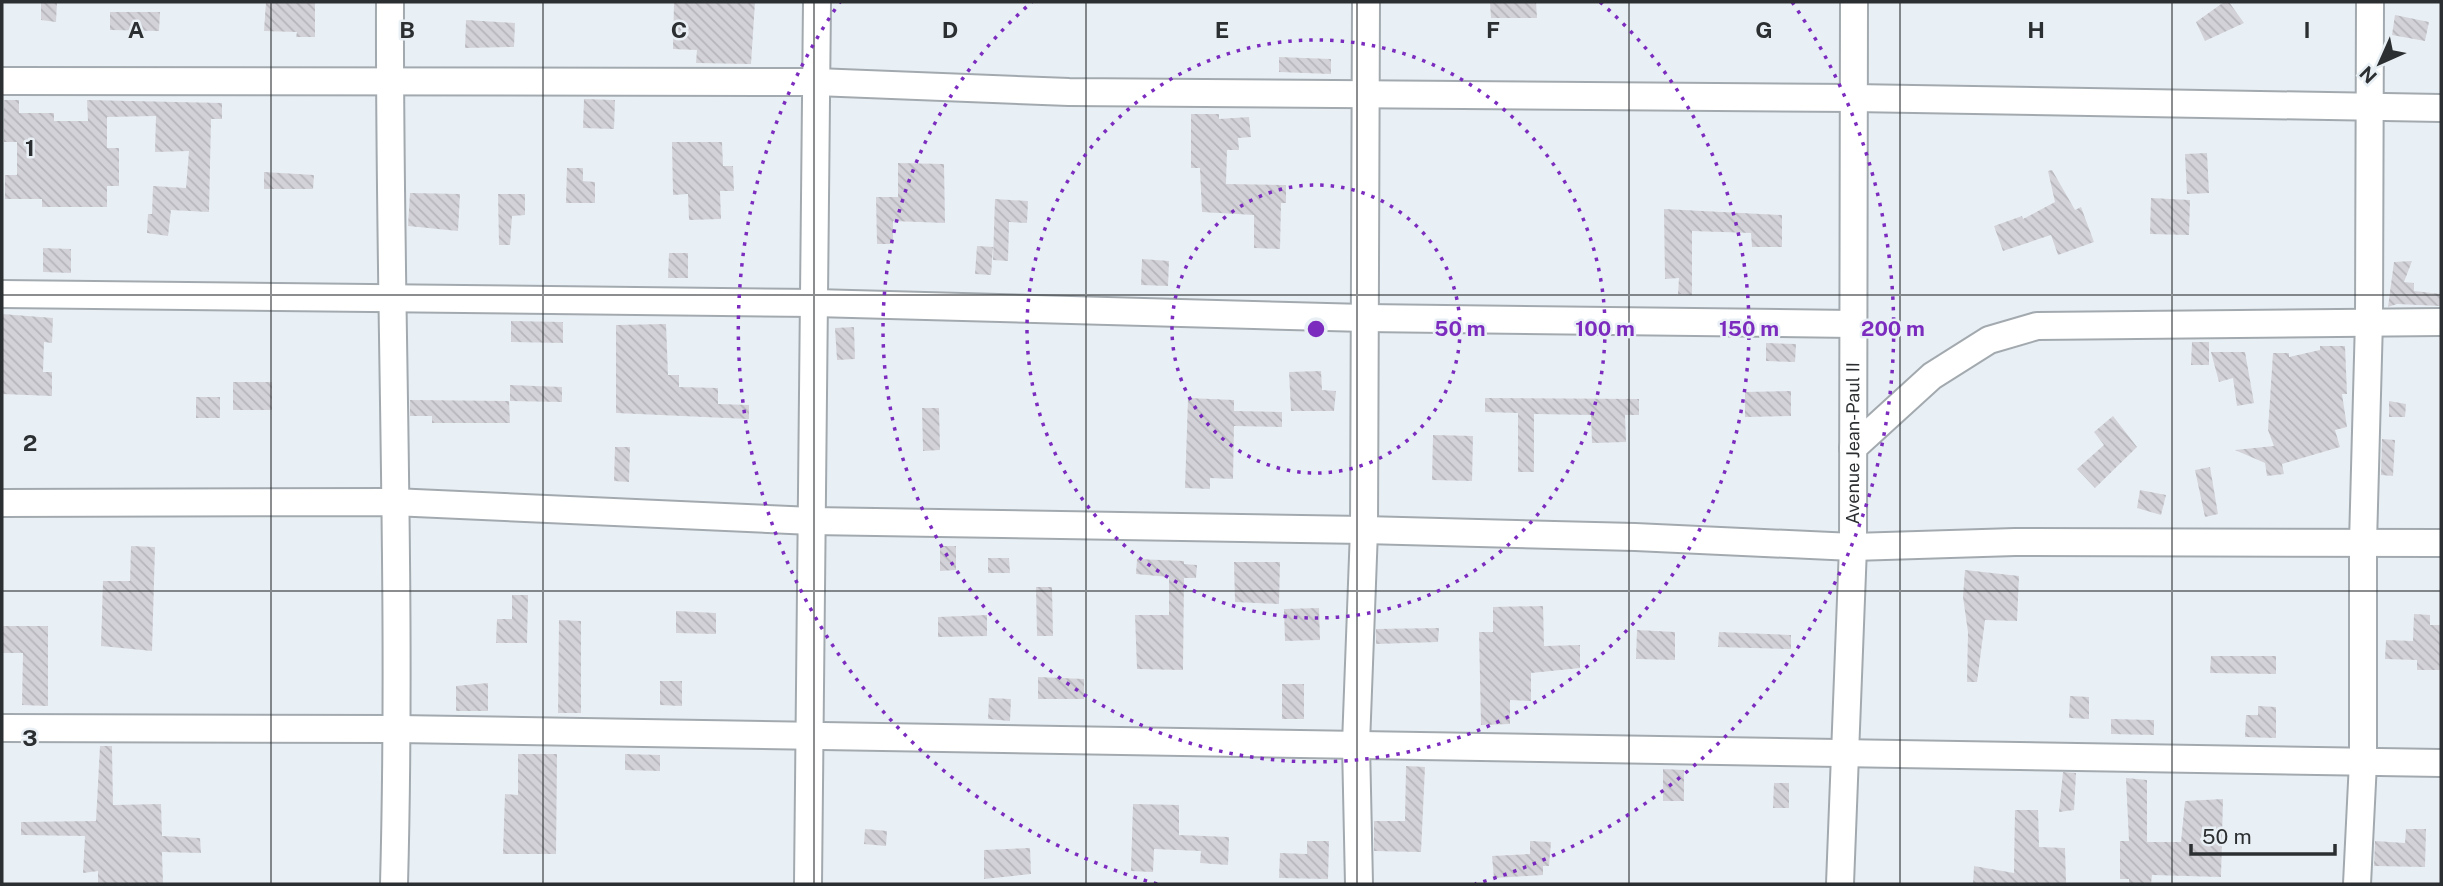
<svg xmlns="http://www.w3.org/2000/svg" width="2443" height="886" viewBox="0 0 2443 886" font-family="'Public Sans',sans-serif">
<style>
.building{fill:url(#building-back-hatch)}
.lines{fill:none;stroke-linecap:round;stroke-linejoin:round}
.minor-casing{stroke:#a3aaaf;stroke-width:30}
.minor{stroke:#fff;stroke-width:26}
.grid{fill:none;stroke:#2c2f31;stroke-width:2;stroke-opacity:0.55}
.ring{fill:none;stroke:#7b2cbf;stroke-width:3.5;stroke-dasharray:3.5 7}
.labels{text-anchor:middle;stroke-width:5;stroke-linejoin:round;paint-order:stroke}
.street-label{font-size:18px;fill:#2c2f31;stroke:#e9f0f5}
.grid-label{font-size:23px;text-anchor:middle;font-weight:bold;fill:#2c2f31;stroke:#e9f0f5;stroke-width:5;stroke-linejoin:round;paint-order:stroke}
.centre{fill:#7b2cbf;stroke:#e9f0f5;stroke-width:3.5}
.ring-label{font-size:21px;text-anchor:middle;font-weight:bold;fill:#7b2cbf;stroke:#e9f0f5;stroke-width:5;stroke-linejoin:round;paint-order:stroke}
</style>
<defs>
<pattern id="building-back-hatch" width="6" height="6" patternUnits="userSpaceOnUse" patternTransform="scale(1.75)"><rect width="6" height="6" fill="#d3d2d9"/><path d="M-1 5l2 2M0 0l6 6M5-1l2 2" fill="none" stroke="#b5b5bb"/></pattern>
</defs>
<rect width="100%" height="100%" fill="#e9f0f5"/>
<path class="building" d="M 41,2 L 57,2 L 56,22 L 41,20 Z
M 266,2 L 315,2 L 315,37 L 296,37 L 297,32 L 264,31 Z
M 674,2 L 755,2 L 751,64 L 696,63 L 697,50 L 673,49 Z
M 1490,2 L 1536,2 L 1537,18 L 1491,18 Z
M 2224,2 L 2229,2 L 2244,23 L 2205,41 L 2196,22 Z
M 110,12 L 160,12 L 159,31 L 110,30 Z
M 2395,15 L 2429,22 L 2425,41 L 2392,35 Z
M 466,20 L 515,23 L 514,47 L 465,48 Z
M 1279,57 L 1331,59 L 1331,74 L 1279,72 Z
M 584,99 L 615,100 L 614,129 L 583,128 Z
M 4,100 L 19,100 L 19,113 L 54,113 L 54,121 L 88,121 L 87,100 L 222,103 L 222,119 L 211,119 L 209,212 L 171,210 L 168,236 L 147,233 L 148,214 L 152,214 L 153,186 L 186,188 L 189,151 L 155,152 L 156,116 L 107,117 L 107,148 L 119,148 L 119,186 L 107,186 L 107,207 L 42,207 L 42,199 L 5,199 L 5,175 L 17,175 L 17,142 L 4,142 Z
M 1191,114 L 1219,114 L 1219,119 L 1249,117 L 1251,137 L 1238,138 L 1239,150 L 1227,150 L 1226,184 L 1286,185 L 1286,203 L 1281,203 L 1280,249 L 1254,248 L 1254,215 L 1202,212 L 1200,168 L 1191,168 Z
M 672,142 L 722,142 L 723,166 L 733,166 L 734,191 L 720,191 L 721,219 L 689,220 L 688,194 L 673,195 Z
M 2207,153 L 2209,193 L 2187,194 L 2185,154 Z
M 898,163 L 944,164 L 945,223 L 893,221 L 893,244 L 877,244 L 876,197 L 898,197 Z
M 567,168 L 583,168 L 583,181 L 595,182 L 595,203 L 566,203 Z
M 2052,170 L 2075,210 L 2081,207 L 2094,242 L 2058,255 L 2051,235 L 2003,251 L 1994,226 L 2022,216 L 2023,219 L 2055,202 L 2048,171 Z
M 264,172 L 314,175 L 313,189 L 264,189 Z
M 410,193 L 460,194 L 458,231 L 408,226 Z
M 498,194 L 525,194 L 525,215 L 512,216 L 510,245 L 499,245 Z
M 2151,198 L 2190,200 L 2189,235 L 2150,234 Z
M 995,199 L 1028,201 L 1027,223 L 1009,222 L 1008,261 L 993,260 Z
M 1664,209 L 1782,215 L 1782,247 L 1752,247 L 1751,233 L 1692,231 L 1692,295 L 1678,294 L 1679,278 L 1665,279 Z
M 977,246 L 993,247 L 991,275 L 975,274 Z
M 43,248 L 71,249 L 71,273 L 43,272 Z
M 669,253 L 688,253 L 688,278 L 668,278 Z
M 1142,259 L 1169,261 L 1168,286 L 1141,285 Z
M 2412,261 L 2404,282 L 2414,283 L 2414,291 L 2441,294 L 2441,306 L 2397,304 L 2388,307 L 2394,262 Z
M 2,314 L 53,318 L 52,343 L 44,342 L 43,372 L 52,372 L 52,396 L 2,394 Z
M 511,321 L 563,322 L 563,343 L 511,342 Z
M 666,324 L 668,375 L 679,375 L 679,387 L 718,388 L 718,404 L 749,405 L 749,419 L 616,413 L 616,325 Z
M 854,327 L 855,359 L 837,360 L 835,328 Z
M 2192,342 L 2209,342 L 2209,365 L 2191,365 Z
M 1766,343 L 1796,344 L 1795,362 L 1766,361 Z
M 2320,346 L 2345,346 L 2347,394 L 2342,394 L 2347,427 L 2335,430 L 2340,447 L 2282,464 L 2284,474 L 2267,476 L 2265,463 L 2235,450 L 2274,446 L 2268,430 L 2273,353 L 2289,353 L 2289,357 L 2320,350 Z
M 2211,352 L 2245,352 L 2254,403 L 2237,406 L 2233,378 L 2219,382 Z
M 1321,371 L 1322,390 L 1336,391 L 1334,411 L 1291,411 L 1289,372 Z
M 233,382 L 272,382 L 272,410 L 233,410 Z
M 510,385 L 562,387 L 562,402 L 510,401 Z
M 1791,391 L 1791,416 L 1745,417 L 1745,392 Z
M 196,397 L 220,397 L 220,418 L 196,418 Z
M 1188,398 L 1234,400 L 1234,411 L 1282,412 L 1282,427 L 1234,426 L 1233,479 L 1210,478 L 1210,489 L 1185,488 Z
M 1485,398 L 1639,399 L 1639,415 L 1625,415 L 1626,442 L 1592,443 L 1591,415 L 1534,414 L 1534,472 L 1518,472 L 1518,413 L 1485,412 Z
M 410,400 L 509,401 L 510,423 L 432,423 L 432,416 L 410,416 Z
M 2389,401 L 2406,404 L 2405,417 L 2389,417 Z
M 922,408 L 939,408 L 940,450 L 923,451 Z
M 2113,416 L 2137,447 L 2095,488 L 2077,469 L 2104,445 L 2094,432 Z
M 1433,435 L 1473,436 L 1472,481 L 1432,480 Z
M 2382,439 L 2395,440 L 2393,476 L 2381,475 Z
M 615,447 L 630,447 L 629,482 L 614,481 Z
M 2210,467 L 2218,514 L 2205,517 L 2195,470 Z
M 2140,490 L 2166,495 L 2161,515 L 2137,508 Z
M 131,546 L 155,547 L 152,651 L 101,646 L 103,581 L 130,581 Z
M 940,546 L 956,546 L 956,570 L 940,571 Z
M 988,558 L 1009,558 L 1010,573 L 988,573 Z
M 1137,559 L 1184,561 L 1184,564 L 1197,565 L 1196,578 L 1184,578 L 1183,670 L 1137,669 L 1135,615 L 1169,615 L 1169,577 L 1136,574 Z
M 1234,562 L 1280,562 L 1279,604 L 1235,602 Z
M 1965,570 L 2019,576 L 2017,621 L 1985,620 L 1977,682 L 1967,682 L 1968,632 L 1963,597 Z
M 1036,587 L 1052,587 L 1053,636 L 1037,636 Z
M 512,595 L 528,595 L 527,643 L 496,643 L 497,619 L 512,619 Z
M 1543,606 L 1544,646 L 1580,645 L 1580,668 L 1531,673 L 1531,701 L 1510,700 L 1510,724 L 1481,725 L 1479,632 L 1493,632 L 1493,607 Z
M 1319,608 L 1320,640 L 1285,641 L 1284,609 Z
M 676,611 L 716,613 L 716,634 L 676,633 Z
M 2414,614 L 2430,615 L 2430,625 L 2440,625 L 2440,670 L 2417,670 L 2417,660 L 2385,659 L 2386,640 L 2413,641 Z
M 987,615 L 987,636 L 938,637 L 938,617 Z
M 559,620 L 581,621 L 581,713 L 558,713 Z
M 2,626 L 48,626 L 48,706 L 22,705 L 23,653 L 2,653 Z
M 1439,628 L 1438,642 L 1376,644 L 1376,629 Z
M 1637,630 L 1675,632 L 1675,660 L 1636,659 Z
M 1719,632 L 1791,635 L 1791,649 L 1718,647 Z
M 2211,656 L 2276,656 L 2276,674 L 2210,673 Z
M 1038,677 L 1084,679 L 1084,699 L 1038,699 Z
M 660,681 L 682,681 L 682,706 L 660,705 Z
M 488,683 L 488,711 L 456,711 L 456,686 Z
M 1282,684 L 1304,684 L 1304,719 L 1282,719 Z
M 2070,696 L 2089,697 L 2089,719 L 2069,718 Z
M 989,698 L 1011,699 L 1010,721 L 988,719 Z
M 2258,706 L 2276,707 L 2276,738 L 2245,737 L 2246,715 L 2258,715 Z
M 2111,719 L 2154,720 L 2154,735 L 2111,734 Z
M 100,746 L 112,746 L 113,805 L 161,804 L 162,836 L 200,838 L 201,853 L 162,852 L 163,884 L 98,884 L 98,871 L 83,873 L 85,836 L 21,835 L 21,822 L 96,821 Z
M 518,754 L 557,754 L 556,854 L 503,854 L 505,794 L 518,795 Z
M 625,754 L 660,755 L 660,771 L 625,770 Z
M 1406,766 L 1425,767 L 1421,852 L 1374,851 L 1374,821 L 1405,821 Z
M 1663,769 L 1684,770 L 1684,801 L 1663,801 Z
M 2063,772 L 2076,773 L 2074,810 L 2059,812 Z
M 2126,778 L 2147,780 L 2147,842 L 2181,842 L 2185,801 L 2223,799 L 2221,877 L 2152,875 L 2151,884 L 2129,884 L 2129,879 L 2120,879 L 2120,841 L 2129,841 Z
M 1774,783 L 1789,783 L 1789,808 L 1773,808 Z
M 1133,804 L 1179,805 L 1179,835 L 1229,837 L 1228,865 L 1200,863 L 1201,851 L 1154,849 L 1153,872 L 1131,871 Z
M 2015,810 L 2038,810 L 2039,847 L 2065,848 L 2066,884 L 1973,884 L 1974,866 L 2014,873 Z
M 865,829 L 887,831 L 886,846 L 864,844 Z
M 2406,829 L 2426,829 L 2425,867 L 2374,866 L 2375,841 L 2405,843 Z
M 1307,841 L 1329,841 L 1328,879 L 1279,878 L 1280,853 L 1307,854 Z
M 1530,841 L 1551,842 L 1549,866 L 1543,866 L 1543,875 L 1494,878 L 1492,856 L 1530,854 Z
M 1030,848 L 1031,874 L 984,879 L 984,850 Z"/>
<g class="lines">
<g class="minor-casing">
<g id="minor">
<path d="M 390,2 C 389,296 402,590 394,884"/>
<path d="M 2,81 L 816,82 L 1069,92 L 1853,98 L 2441,108"/>
<path d="M 2,294 L 815,303 L 1365,318 L 1853,324"/>
<path d="M 1853,448 L 1932,376 L 1989,340 L 2037,326 L 2441,322"/>
<path d="M 2,503 L 393,502 L 812,521 L 1364,530 L 1635,537 L 1853,547 L 2015,542 L 2441,543"/>
<path d="M 2,728 L 398,729 L 2441,763"/>
<path d="M 808,884 L 817,2"/>
<path d="M 1359,884 L 1356,744 L 1364,530 L 1366,2"/>
<path id="s1" d="M 1840,884 L 1853,547 L 1854,2"/>
<path d="M 2357,884 L 2363,762 L 2363,543 L 2369,320 L 2370,2"/>
</g>
</g>
<use href="#minor" class="minor"/>
</g>
<path class="grid" d="M 271,2 L 271,884M 543,2 L 543,884M 814,2 L 814,884M 1086,2 L 1086,884M 1357,2 L 1357,884M 1629,2 L 1629,884M 1900,2 L 1900,884M 2172,2 L 2172,884M 2,295 L 2441,295M 2,591 L 2441,591"/>
<g class="ring">
<circle cx="1316" cy="329" r="144"/>
<circle cx="1316" cy="329" r="289"/>
<path d="M1600 2A433 433 0 1 1 1032 2"/>
<path d="M1157 884A577 577 0 0 1 840 2M1792 2A577 577 0 0 1 1475 884"/>
</g>
<g class="labels">
<g class="street-label">
<text dy="6" stroke="none"><textPath href="#s1" startOffset="441">Avenue Jean-Paul II</textPath></text>
</g>
</g>
<g class="grid-label">
<text x="136" y="38">A</text>
<text x="407" y="38">B</text>
<text x="679" y="38">C</text>
<text x="950" y="38">D</text>
<text x="1222" y="38">E</text>
<text x="1493" y="38">F</text>
<text x="1764" y="38">G</text>
<text x="2036" y="38">H</text>
<text x="2307" y="38">I</text>
<text x="30" y="156">1</text>
<text x="30" y="451">2</text>
<text x="30" y="746">3</text>
</g>
<circle cx="1316" cy="329" r="10" class="centre"/>
<g class="ring-label">
<text x="1460" y="336">50 m</text>
<text x="1605" y="336">100 m</text>
<text x="1749" y="336">150 m</text>
<text x="1893" y="336">200 m</text>
</g>
<rect width="2443" height="886" fill="none" stroke="#2c2f31" stroke-width="7"/>
<g transform="translate(2380 63) rotate(225)" stroke="#e9f0f5" stroke-width="5" paint-order="stroke">
<path d="M0-5L12 26L0 18L-12 26Z" fill="#2c2f31"/>
<text y="-10" font-size="19" font-weight="bold" text-anchor="middle" fill="#2c2f31">N</text>
</g>
<path d="M2191 844v10h144v-10" fill="none" stroke="#2c2f31" stroke-width="3.5"/>
<text x="2202" y="844" font-size="21" fill="#2c2f31" stroke="#e9f0f5" stroke-width="5" paint-order="stroke">50 m</text>
</svg>
